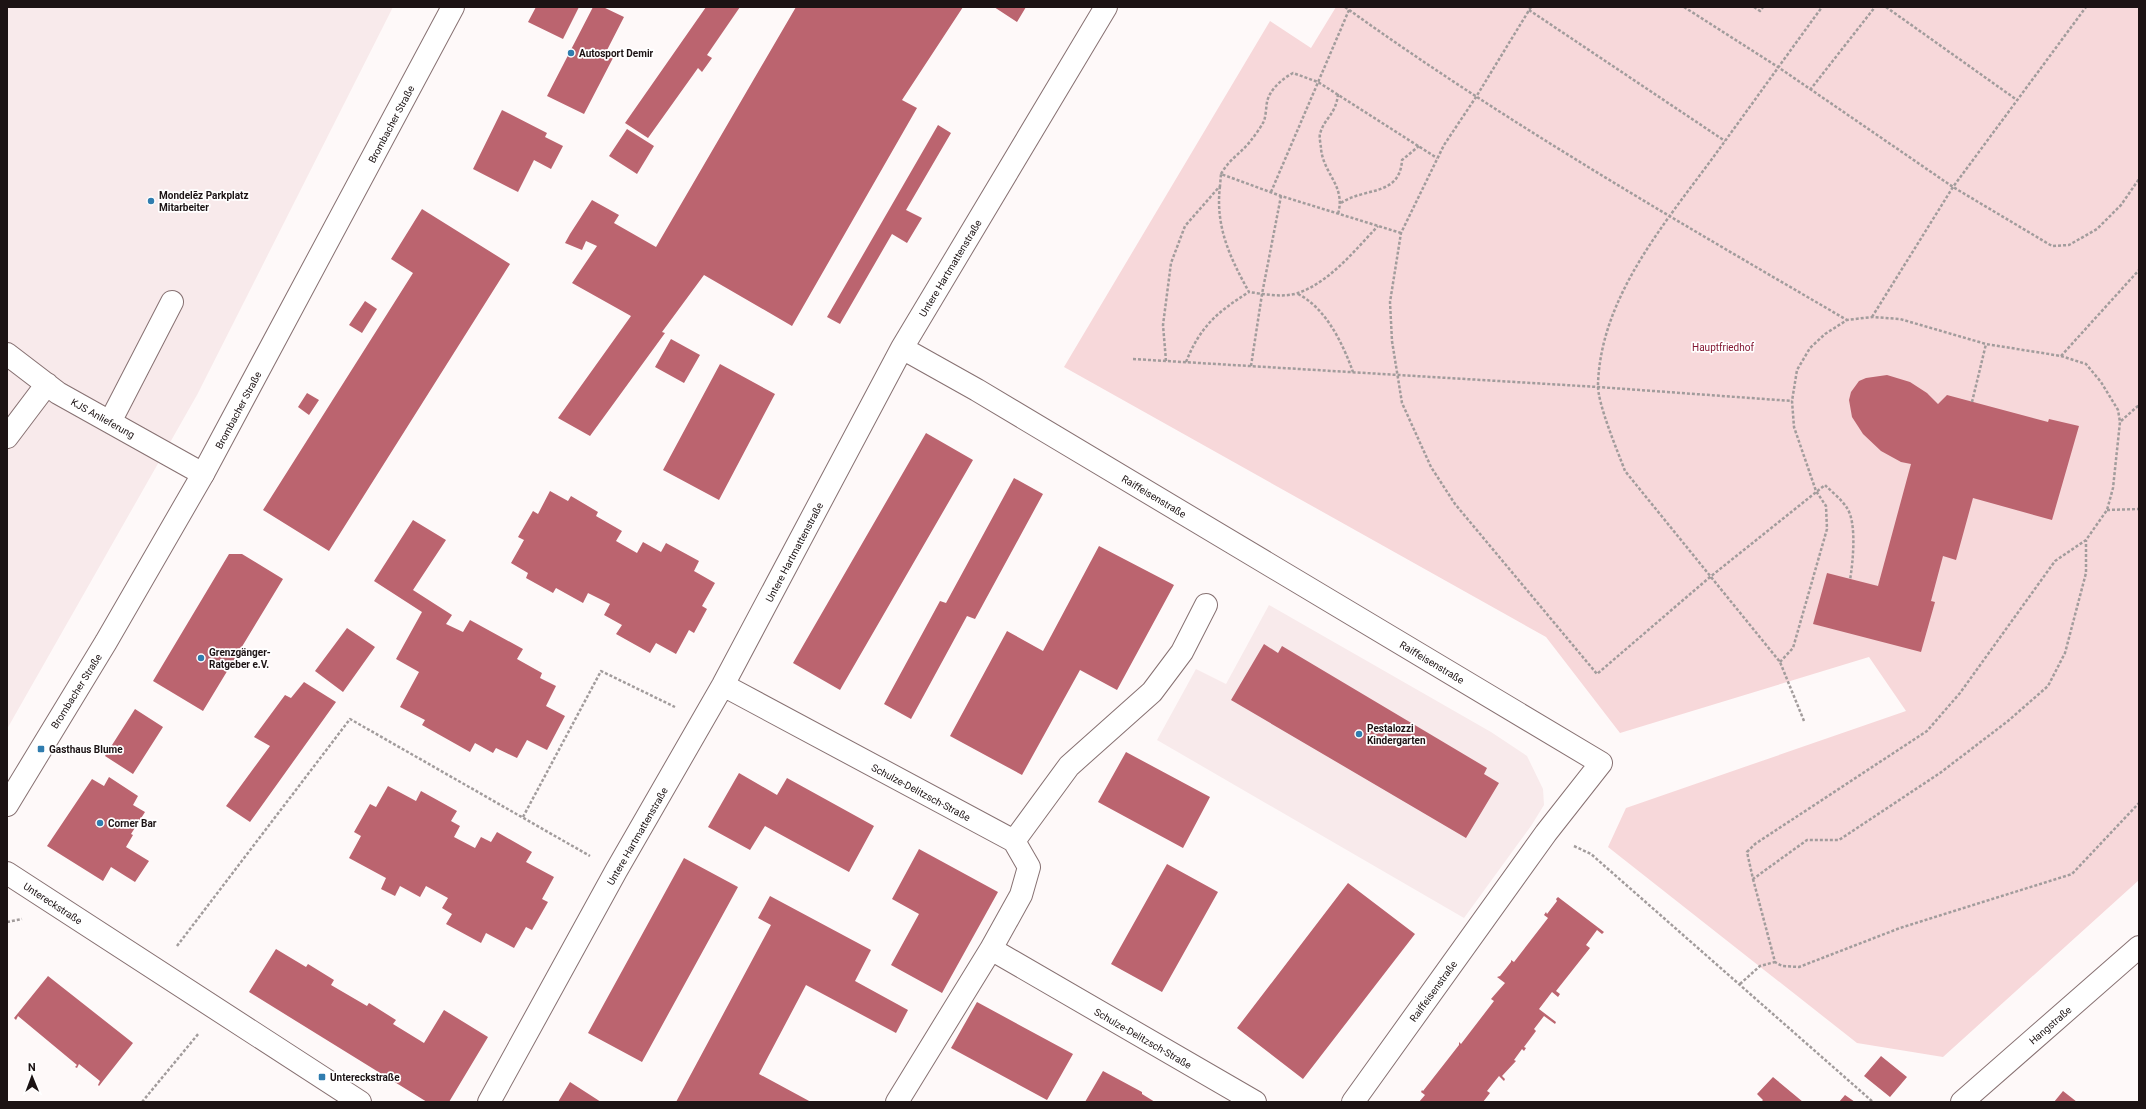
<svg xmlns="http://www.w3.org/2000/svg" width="2146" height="1109" viewBox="0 0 2146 1109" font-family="Roboto,sans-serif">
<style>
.built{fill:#f8eaeb}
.green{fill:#f7d8da}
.building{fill:#bb646f}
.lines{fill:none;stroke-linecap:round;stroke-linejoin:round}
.minor-casing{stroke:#877172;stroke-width:24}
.major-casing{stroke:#877172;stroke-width:24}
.path{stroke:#a29c9c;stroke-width:2.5;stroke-dasharray:3 2;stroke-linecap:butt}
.minor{stroke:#fff;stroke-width:22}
.major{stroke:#fff;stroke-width:22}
.poi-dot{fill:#307daf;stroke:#fff;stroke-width:1.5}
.labels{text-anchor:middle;stroke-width:3.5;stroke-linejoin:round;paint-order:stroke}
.poi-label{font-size:10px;font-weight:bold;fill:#1c1314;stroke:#fff;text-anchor:start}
.street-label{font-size:10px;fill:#1c1314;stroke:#fff}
.park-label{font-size:10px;fill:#831732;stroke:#fff}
</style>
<rect width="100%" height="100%" fill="#fef9f9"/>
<path class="built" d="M 7,7 L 393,7 L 197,395 L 7,729 Z
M 1269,605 L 1491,732 L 1527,756 L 1543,789 L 1544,805 L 1531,826 L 1464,918 L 1157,740 L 1196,669 L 1226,684 Z"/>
<path class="green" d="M 1336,7 L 2139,7 L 2139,880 L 1943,1057 L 1857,1043 L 1608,847 L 1626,808 L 1906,711 L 1869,657 L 1620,733 L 1546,637 L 1064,367 L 1270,21 L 1311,48 Z"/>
<path class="building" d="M 536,7 L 579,7 L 563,39 L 528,22 Z
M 593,7 L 603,7 L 624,17 L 605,54 L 613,58 L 584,114 L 547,96 Z
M 706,7 L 740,7 L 707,55 L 712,58 L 702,72 L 698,68 L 648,138 L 625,123 Z
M 796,7 L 963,7 L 902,100 L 917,108 L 792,326 L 704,275 L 662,332 L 665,333 L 590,436 L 558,418 L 631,316 L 572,283 L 597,246 L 586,241 L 582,250 L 565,243 L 570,234 L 592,200 L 619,215 L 614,223 L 656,247 Z
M 994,7 L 1026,7 L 1017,22 Z
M 502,110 L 547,133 L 545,137 L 563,146 L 551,169 L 534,160 L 518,192 L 473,169 Z
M 938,125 L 951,133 L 906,210 L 922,218 L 907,243 L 892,234 L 840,324 L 827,317 Z
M 627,129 L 654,146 L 637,174 L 609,156 Z
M 422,209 L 510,264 L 329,551 L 263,510 L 413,273 L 391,259 Z
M 365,301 L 377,309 L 362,333 L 349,325 Z
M 671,339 L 700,355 L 684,383 L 655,367 Z
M 720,364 L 775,394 L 719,500 L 663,470 Z
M 1887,375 L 1910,382 L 1927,393 L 1938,404 L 1947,395 L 2048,422 L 2049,419 L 2079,426 L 2052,520 L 1973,498 L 1956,560 L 1943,556 L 1931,601 L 1935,602 L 1921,652 L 1813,624 L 1827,573 L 1878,586 L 1911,464 L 1901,462 L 1881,451 L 1863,434 L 1852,417 L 1849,400 L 1851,392 L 1859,381 L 1866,378 Z
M 307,393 L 319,400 L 309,415 L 298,407 Z
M 926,433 L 973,460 L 840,690 L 793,663 Z
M 1014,478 L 1043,494 L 975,619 L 967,616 L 911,719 L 884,704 L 940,601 L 946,603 Z
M 550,491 L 568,501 L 571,496 L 598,512 L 596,516 L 622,531 L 616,541 L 637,553 L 643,542 L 661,552 L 666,543 L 699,561 L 694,571 L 715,583 L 702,606 L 707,609 L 694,633 L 689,630 L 676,654 L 656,643 L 650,653 L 616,634 L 622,625 L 604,615 L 610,604 L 588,593 L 583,603 L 556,588 L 553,593 L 526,578 L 528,573 L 511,563 L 524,540 L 518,537 L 533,511 L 538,514 Z
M 413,520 L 446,540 L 413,590 L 452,615 L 446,624 L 463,632 L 470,620 L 523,649 L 517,659 L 542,673 L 540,678 L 556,686 L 546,706 L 565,716 L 547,750 L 527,740 L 517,758 L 496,748 L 493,753 L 475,743 L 470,752 L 422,725 L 425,720 L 400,707 L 419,672 L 396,659 L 422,612 L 374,581 Z
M 1099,546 L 1174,585 L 1117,690 L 1080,670 L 1022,775 L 950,736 L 1007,631 L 1043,651 Z
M 229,554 L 242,554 L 283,579 L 203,711 L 153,681 Z
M 347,628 L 375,647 L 343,692 L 315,671 Z
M 1264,644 L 1278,653 L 1282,646 L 1487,768 L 1484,774 L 1499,783 L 1466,838 L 1231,700 Z
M 304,682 L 336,702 L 250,822 L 226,806 L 270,746 L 254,737 L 285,695 L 291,698 Z
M 135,709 L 163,727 L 133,774 L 105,756 Z
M 1126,752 L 1210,797 L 1183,848 L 1098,802 Z
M 739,773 L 777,795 L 787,778 L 874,826 L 849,872 L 765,826 L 750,850 L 708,827 Z
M 109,777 L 138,796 L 133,805 L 145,812 L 131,834 L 133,835 L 126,847 L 149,861 L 135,882 L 111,867 L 103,881 L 47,846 L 92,779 L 104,786 Z
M 388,786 L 416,801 L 421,791 L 457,811 L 451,821 L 460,826 L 454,837 L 475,848 L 481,837 L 491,842 L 497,832 L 532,852 L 526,862 L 554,877 L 542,899 L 548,902 L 532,930 L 526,927 L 514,948 L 486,933 L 481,943 L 446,924 L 452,914 L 442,908 L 448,898 L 426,886 L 420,897 L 400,886 L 395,896 L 381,889 L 386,878 L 349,858 L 361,836 L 354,832 L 370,804 L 376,807 Z
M 919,849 L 998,892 L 942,993 L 891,965 L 919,914 L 892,899 Z
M 684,858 L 738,887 L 642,1062 L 588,1033 Z
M 1167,864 L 1218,892 L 1162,992 L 1111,964 Z
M 1348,883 L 1415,934 L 1303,1079 L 1237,1028 Z
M 770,896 L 871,950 L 855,981 L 908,1010 L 896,1033 L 806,985 L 759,1074 L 811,1102 L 676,1102 L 771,925 L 758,918 Z
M 1558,897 L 1604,932 L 1602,934 L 1597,930 L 1586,945 L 1590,948 L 1556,991 L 1560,994 L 1558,997 L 1552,992 L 1539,1009 L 1556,1022 L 1555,1024 L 1544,1016 L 1534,1029 L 1536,1031 L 1524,1047 L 1526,1048 L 1524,1051 L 1522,1049 L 1514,1060 L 1516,1061 L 1502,1076 L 1505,1079 L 1504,1081 L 1499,1076 L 1487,1091 L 1490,1093 L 1483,1102 L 1419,1102 L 1425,1095 L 1421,1092 L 1422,1090 L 1423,1091 L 1459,1045 L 1459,1042 L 1461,1044 L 1494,1001 L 1491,999 L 1505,983 L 1497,977 L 1500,976 L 1511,962 L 1511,960 L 1514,962 L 1548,918 L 1544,915 L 1546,912 L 1547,914 L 1557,901 L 1556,899 Z
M 276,949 L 306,967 L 308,964 L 334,980 L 331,985 L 367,1006 L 369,1003 L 396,1020 L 393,1024 L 424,1043 L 444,1010 L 488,1037 L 449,1102 L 427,1102 L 249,992 Z
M 48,976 L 133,1043 L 99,1086 L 98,1085 L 100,1081 L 79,1064 L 77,1068 L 75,1067 L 77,1065 L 18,1016 L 16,1020 L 14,1018 Z
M 977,1002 L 1073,1054 L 1047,1100 L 951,1048 Z
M 1881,1056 L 1907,1077 L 1890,1097 L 1864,1076 Z
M 1103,1071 L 1142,1092 L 1142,1094 L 1155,1102 L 1085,1102 Z
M 1773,1077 L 1803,1102 L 1761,1102 L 1763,1100 L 1757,1094 Z
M 570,1082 L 601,1102 L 558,1102 Z
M 2063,1091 L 2077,1102 L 2054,1102 Z
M 1845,1095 L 1855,1102 L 1839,1102 Z"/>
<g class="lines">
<g class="minor-casing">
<path id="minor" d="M 902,348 L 977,390 L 1601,763 L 1546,833 L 1353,1102
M 7,354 L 58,393 L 203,474
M 110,422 L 172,302
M 7,437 L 47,384
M 723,685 L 1014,841 L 1029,867 L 1021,895 L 991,949 L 1255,1102
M 1014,841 L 1069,766 L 1152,692 L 1182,652 L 1206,605
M 7,873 L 360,1102
M 489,1102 L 616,871 L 723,685 L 902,348 L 1106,7
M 897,1102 L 991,949
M 1962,1102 L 2139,947"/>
</g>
<g class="major-casing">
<path id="major" d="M 7,805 L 106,642 L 203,474 L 453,7"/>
</g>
<path class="path" d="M 1345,7 C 1505,122 1677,221 1847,320
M 1531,7 L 1476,97 L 1444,145 L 1401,233 L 1390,302 L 1392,341 L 1402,403 L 1431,467 L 1455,504 L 1597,674 L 1710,577 L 1825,485 C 1832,492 1842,500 1847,508 C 1857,523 1853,562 1850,580
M 1684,7 L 1778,67 L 1953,187 L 2052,246 L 2069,245 L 2097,229 L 2121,205 L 2139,179
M 1754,7 L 1760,11 L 1763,7
M 1886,7 L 2017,100
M 1529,10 L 1725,141
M 1810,90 L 1875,7
M 1338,94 C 1336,115 1324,118 1320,134 C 1319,138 1321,145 1321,149 C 1324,175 1346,186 1338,214
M 1221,174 C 1229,159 1243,152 1252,139 C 1256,134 1261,127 1264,121 C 1266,115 1266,108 1267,102 C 1270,89 1282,79 1293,73 L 1318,82 L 1437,158
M 1220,186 C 1215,226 1230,258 1249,292 C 1263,294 1283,298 1298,293 C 1330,282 1355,250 1378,226
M 1271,192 L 1349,10
M 1341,203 C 1364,187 1400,197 1402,160 L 1419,146
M 1298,294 C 1326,308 1343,344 1353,372
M 1872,317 L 1953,187 L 2086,7
M 2061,356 L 2139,270
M 1133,359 L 1598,387 L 1792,401
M 1166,361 L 1163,325 L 1171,263 L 1185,226 L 1220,186 L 1221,174 L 1281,196 L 1401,233
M 1186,362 C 1200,327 1217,312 1249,292
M 1251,366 L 1262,294 L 1281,196
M 1972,402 L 1986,344
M 2121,421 L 2139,405
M 2107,510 L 2139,509
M 1780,662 L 1793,648 L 1827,529 L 1826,506 L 1816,491 L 1794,427 L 1792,401 L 1797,370 L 1810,348 L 1825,334 L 1847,320 L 1872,317 L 1900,319 L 1986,344 L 2061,356 L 2086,364 L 2101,382 L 2118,410 L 2120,422 L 2113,488 L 2107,510 L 2086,540 L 2055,561 L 1960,693 L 1927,731 L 1755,844 L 1747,852 L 1753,879 L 1807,840 L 1839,840 L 1940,773 L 2008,721 L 2048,686 L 2065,653 L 2086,573 L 2086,540
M 1804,721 L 1780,662 L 1625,471 C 1618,452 1597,403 1598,384 C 1601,295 1667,221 1717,152 C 1752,104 1787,55 1822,7
M 523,817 L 601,671 L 675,707
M 1574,846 L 1591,854 L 1873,1102
M 1753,879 L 1775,962 L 1782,966 L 1799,967 L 1900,928 L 2072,874 L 2139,803
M 7,922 L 22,919
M 177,946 L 350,719 L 590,856
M 1740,984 L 1760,966 L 1775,962
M 142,1102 L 199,1033"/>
<use href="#minor" class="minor"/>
<use href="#major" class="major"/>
</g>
<g class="poi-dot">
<circle cx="571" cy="53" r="4"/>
<circle cx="151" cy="201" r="4"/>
<circle cx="201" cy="658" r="4"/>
<circle cx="1359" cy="734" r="4"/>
<rect x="37" y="745" width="8" height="8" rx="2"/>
<circle cx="100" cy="823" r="4"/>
<rect x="318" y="1073" width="8" height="8" rx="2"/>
</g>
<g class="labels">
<g class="poi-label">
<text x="579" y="57">Autosport Demir</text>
<text x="159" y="199">Mondelēz Parkplatz<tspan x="159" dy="12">Mitarbeiter</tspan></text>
<text x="209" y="656">Grenzgänger-<tspan x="209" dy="12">Ratgeber e.V.</tspan></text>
<text x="1367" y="732">Pestalozzi<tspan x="1367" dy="12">Kindergarten</tspan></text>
<text x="49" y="753">Gasthaus Blume</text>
<text x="108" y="827">Corner Bar</text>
<text x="330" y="1081">Untereckstraße</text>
</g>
<g class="street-label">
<text transform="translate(391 124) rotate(-62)" y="4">Brombacher Straße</text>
<text transform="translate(950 268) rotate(-59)" y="4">Untere Hartmattenstraße</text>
<text transform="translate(238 410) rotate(-62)" y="4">Brombacher Straße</text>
<text transform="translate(103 418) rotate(29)" y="4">KJS Anlieferung</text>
<text transform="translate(1154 496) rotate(31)" y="4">Raiffeisenstraße</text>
<text transform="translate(794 552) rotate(-62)" y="4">Untere Hartmattenstraße</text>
<text transform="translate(1432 662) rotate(31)" y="4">Raiffeisenstraße</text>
<text transform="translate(76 691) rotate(-58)" y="4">Brombacher Straße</text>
<text transform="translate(921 792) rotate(28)" y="4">Schulze-Delitzsch-Straße</text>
<text transform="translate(637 836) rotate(-60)" y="4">Untere Hartmattenstraße</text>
<text transform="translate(53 903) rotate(33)" y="4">Untereckstraße</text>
<text transform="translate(1433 991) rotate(-54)" y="4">Raiffeisenstraße</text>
<text transform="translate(2050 1025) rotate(-41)" y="4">Hangstraße</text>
<text transform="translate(1143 1038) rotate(30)" y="4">Schulze-Delitzsch-Straße</text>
</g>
<g class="park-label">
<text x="1723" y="351">Hauptfriedhof</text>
</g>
</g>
<rect width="2146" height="1109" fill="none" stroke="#1c1314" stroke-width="16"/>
<g transform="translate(32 1077) rotate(359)" stroke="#ffffff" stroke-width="3" paint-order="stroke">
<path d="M0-3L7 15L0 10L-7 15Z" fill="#1c1314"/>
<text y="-6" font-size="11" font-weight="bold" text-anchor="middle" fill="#1c1314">N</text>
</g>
</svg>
